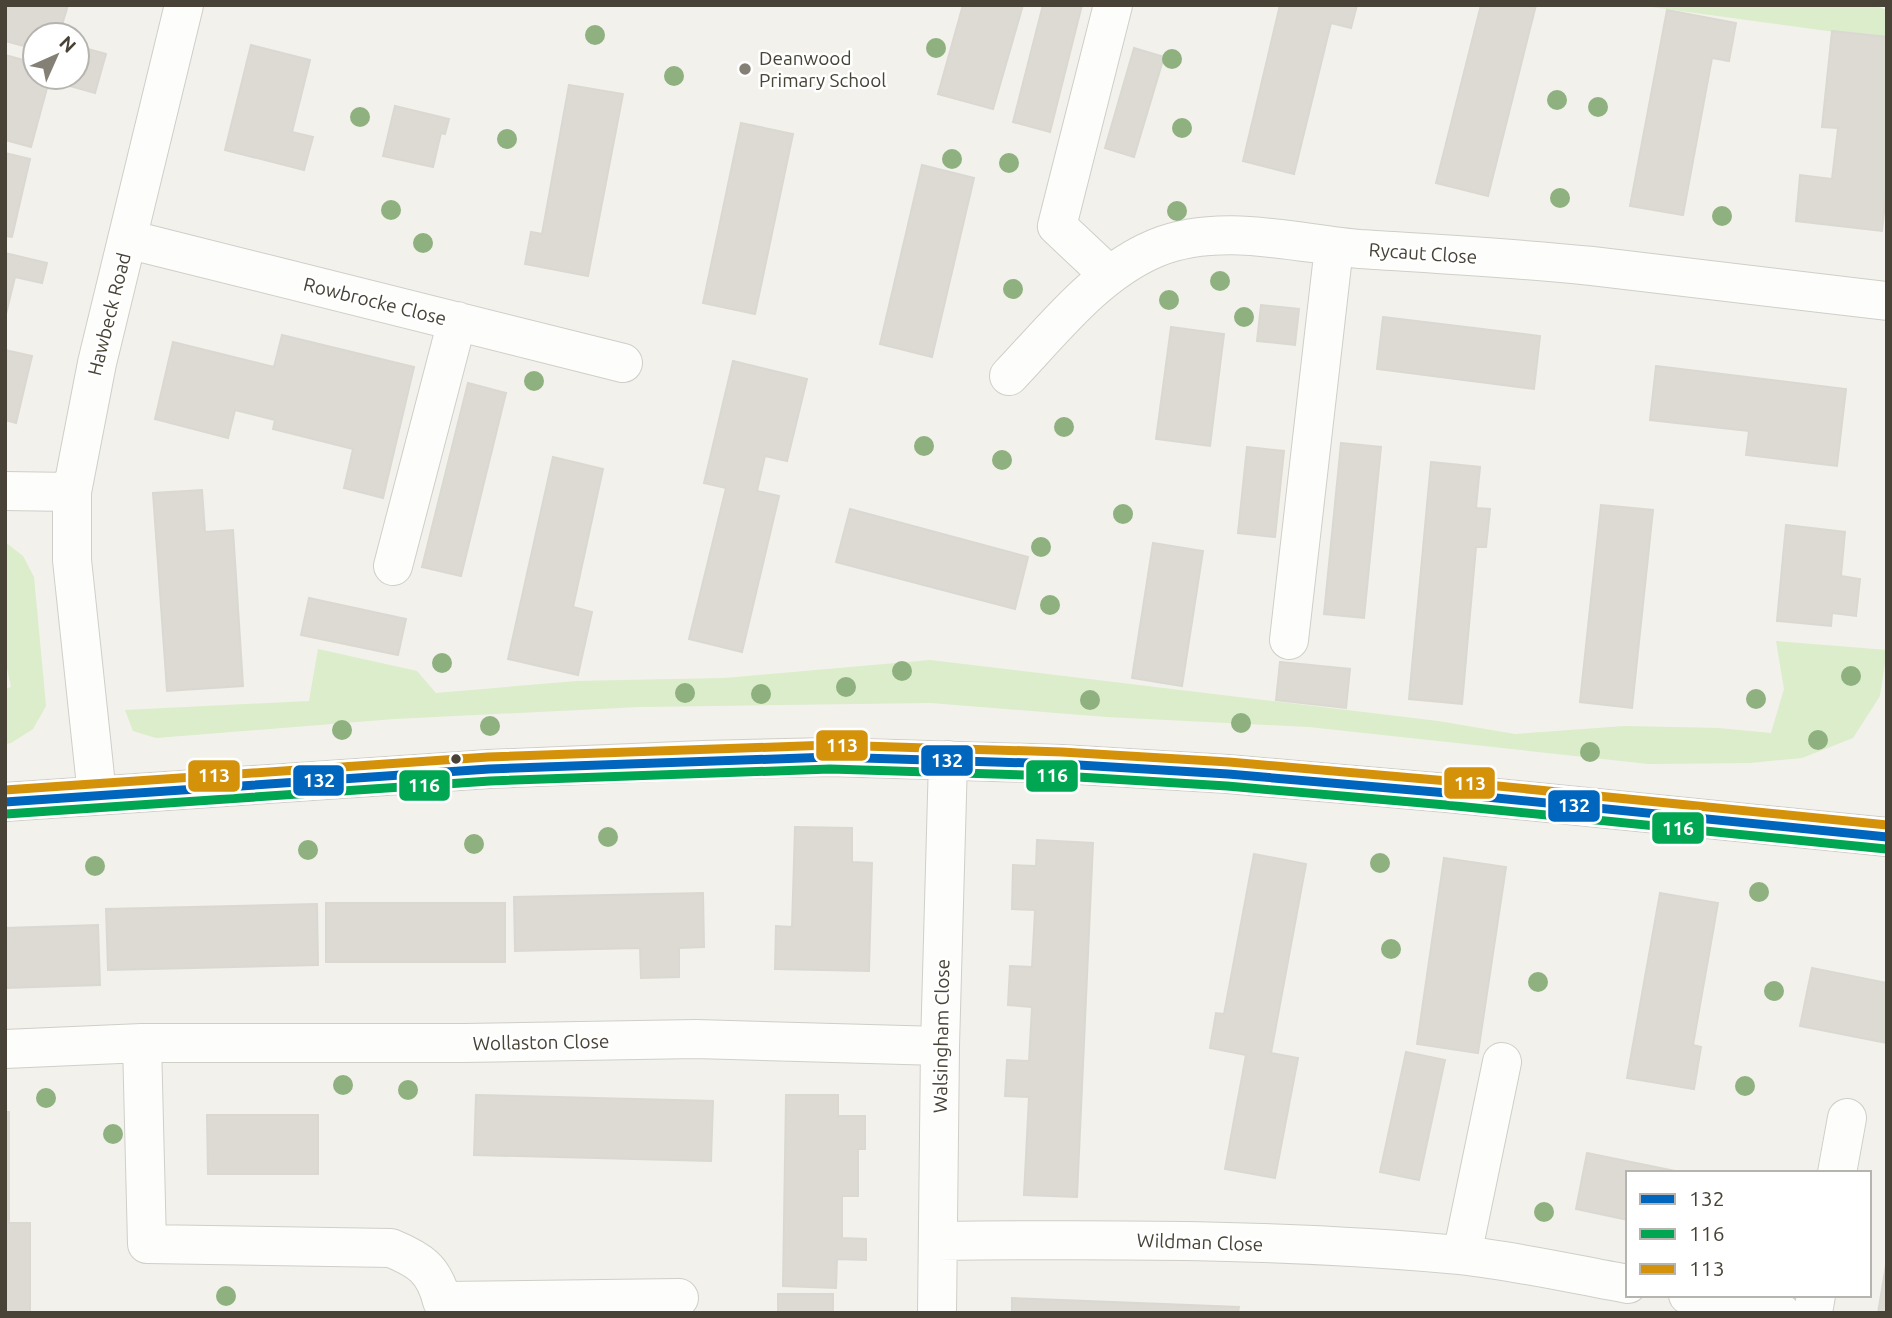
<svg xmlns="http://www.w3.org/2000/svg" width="1892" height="1318" viewBox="0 0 1892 1318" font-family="Ubuntu,sans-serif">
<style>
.green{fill:#dbedca}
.building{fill:#dcdad3;stroke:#dad8d1;stroke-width:2}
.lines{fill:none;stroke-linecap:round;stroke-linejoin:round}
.minor-casing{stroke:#d0cec8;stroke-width:40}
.minor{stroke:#fdfdfc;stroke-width:38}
.bus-1-casing{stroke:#fff;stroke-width:14}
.bus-2-casing{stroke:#fff;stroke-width:14}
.bus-3-casing{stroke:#fff;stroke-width:14}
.bus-1{stroke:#0065bd;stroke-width:9}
.bus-2{stroke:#00a651;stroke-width:9}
.bus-3{stroke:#d4920b;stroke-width:9}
.tree{fill:#8eb17f}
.poi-dot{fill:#848075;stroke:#fff;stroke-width:2.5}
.bus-dot{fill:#484336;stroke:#fff;stroke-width:2.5}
.labels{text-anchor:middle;stroke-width:5;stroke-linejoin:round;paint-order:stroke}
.poi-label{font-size:19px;fill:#484336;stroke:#fff;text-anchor:start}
.street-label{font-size:19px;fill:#484336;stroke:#fff}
.line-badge{stroke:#fff;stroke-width:2.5}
.badge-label{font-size:19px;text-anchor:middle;font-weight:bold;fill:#fff}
</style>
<rect width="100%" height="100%" fill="#f2f1eb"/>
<path class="green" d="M 1637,5 L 1873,5 L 1887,10 L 1887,39 Z
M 5,542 L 23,556 L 34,577 L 46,706 L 33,729 L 11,743 L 5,744 L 5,689 L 11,687 L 5,659 Z
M 1776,641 L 1887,650 L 1880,696 L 1853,738 L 1802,758 L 1750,763 L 1649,764 L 1309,727 L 1107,717 L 931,703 L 639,707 L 394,719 L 156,738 L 133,731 L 125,710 L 309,701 L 318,649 L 417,671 L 436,693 L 577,681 L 725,678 L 930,660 L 1438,721 L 1515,734 L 1625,726 L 1718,728 L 1771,733 L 1784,689 Z"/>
<path class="building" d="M 5,5 L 68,5 L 59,35 L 35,35 L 35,49 L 5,41 Z
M 963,5 L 1023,5 L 993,109 L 938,94 Z
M 1043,5 L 1082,5 L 1050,132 L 1013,122 Z
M 1280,5 L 1357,5 L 1351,28 L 1331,23 L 1294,174 L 1243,161 Z
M 1481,5 L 1536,5 L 1488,196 L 1436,183 Z
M 1667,10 L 1736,23 L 1729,61 L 1712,58 L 1683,215 L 1630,206 Z
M 1832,31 L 1887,37 L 1887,184 L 1882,231 L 1796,221 L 1800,175 L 1832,179 L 1838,128 L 1822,127 Z
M 251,45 L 310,60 L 292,132 L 313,137 L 304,170 L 225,150 Z
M 77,46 L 106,54 L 95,93 L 56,82 L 58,77 L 77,77 Z
M 1134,48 L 1164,57 L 1134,157 L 1105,148 Z
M 5,55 L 35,63 L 35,77 L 50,77 L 31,147 L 5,140 Z
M 569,85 L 623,94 L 588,276 L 525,264 L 531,232 L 542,234 Z
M 395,106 L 449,119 L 445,134 L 441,133 L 433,167 L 383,156 Z
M 741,123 L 793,134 L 755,314 L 703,303 Z
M 5,153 L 30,159 L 12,237 L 5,236 Z
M 922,165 L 974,178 L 932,357 L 880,344 Z
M 5,253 L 47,263 L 42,283 L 15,277 L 5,318 Z
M 1261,305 L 1299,309 L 1295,345 L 1257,341 Z
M 1383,317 L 1540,336 L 1534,389 L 1377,369 Z
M 1171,327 L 1224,334 L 1210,446 L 1156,439 Z
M 282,335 L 414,367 L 383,498 L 344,488 L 353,449 L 273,429 L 275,420 L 235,410 L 228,438 L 155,419 L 173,342 L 274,367 Z
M 5,350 L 32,356 L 16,423 L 5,420 Z
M 733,361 L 807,379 L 787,461 L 765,456 L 757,491 L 779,496 L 742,652 L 689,639 L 726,488 L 704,483 Z
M 1656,366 L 1846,389 L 1837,466 L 1746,455 L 1749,431 L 1650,420 Z
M 468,383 L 506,393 L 461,576 L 422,567 Z
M 1341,443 L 1381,447 L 1364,618 L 1324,614 Z
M 1247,447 L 1284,451 L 1275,537 L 1238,533 Z
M 553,457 L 603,469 L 573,607 L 592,612 L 578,675 L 508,659 Z
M 1431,462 L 1480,467 L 1476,508 L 1490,509 L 1486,547 L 1476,547 L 1462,704 L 1409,699 Z
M 202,490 L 205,532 L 233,530 L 243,686 L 167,691 L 153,493 Z
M 1601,505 L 1653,510 L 1632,708 L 1580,702 Z
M 850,509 L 1028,557 L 1015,609 L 836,562 Z
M 1786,525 L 1845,532 L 1841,576 L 1860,579 L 1856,616 L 1832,613 L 1831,626 L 1777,621 Z
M 1153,543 L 1203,551 L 1182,686 L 1132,678 Z
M 309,598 L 406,619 L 398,655 L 301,635 Z
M 1280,662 L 1350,669 L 1346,708 L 1276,700 Z
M 795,827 L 852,828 L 852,862 L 872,863 L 869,971 L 775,969 L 776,926 L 792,927 Z
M 1037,840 L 1093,843 L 1077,1197 L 1024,1195 L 1029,1097 L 1005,1096 L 1007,1060 L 1029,1061 L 1032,1007 L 1008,1005 L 1010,966 L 1032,967 L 1035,910 L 1012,909 L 1013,865 L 1036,866 Z
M 1254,854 L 1306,864 L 1271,1053 L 1298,1058 L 1275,1178 L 1225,1169 L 1246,1055 L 1210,1048 L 1216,1013 L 1224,1014 Z
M 1444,858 L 1506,867 L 1478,1053 L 1417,1044 Z
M 703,893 L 704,947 L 679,948 L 679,977 L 641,978 L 640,948 L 515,951 L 514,897 Z
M 1660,893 L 1718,903 L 1693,1045 L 1701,1047 L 1694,1089 L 1627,1078 Z
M 326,903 L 505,903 L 505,962 L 326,962 Z
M 317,904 L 318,965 L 108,970 L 106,909 Z
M 98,925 L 100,985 L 5,988 L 5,928 Z
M 1812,968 L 1887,983 L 1887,1043 L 1800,1026 Z
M 1406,1052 L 1445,1060 L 1419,1180 L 1380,1172 Z
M 476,1095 L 713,1101 L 711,1161 L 474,1155 Z
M 786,1095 L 838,1095 L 838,1116 L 865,1116 L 865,1149 L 858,1149 L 858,1196 L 842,1196 L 842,1238 L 866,1239 L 866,1260 L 837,1259 L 836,1288 L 783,1286 Z
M 5,1112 L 9,1112 L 9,1223 L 30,1223 L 30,1313 L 5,1313 Z
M 207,1115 L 318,1115 L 318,1174 L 208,1174 Z
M 1587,1153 L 1685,1173 L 1628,1173 L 1628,1220 L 1576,1209 Z
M 1887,1259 L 1887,1313 L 1878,1313 Z
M 778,1294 L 833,1294 L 833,1313 L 778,1313 Z
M 1012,1298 L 1239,1307 L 1238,1313 L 1012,1313 Z"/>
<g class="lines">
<g class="minor-casing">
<path id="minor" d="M 127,239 L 623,363
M 1109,275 L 1057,226 L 1113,5
M 1009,376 C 1053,330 1096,273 1156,248 C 1220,222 1293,243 1360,249 C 1437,254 1515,258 1592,266 C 1691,277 1789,290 1887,301
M 5,491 L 72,492
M 393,566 L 457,321
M 1289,640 L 1334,247
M 97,795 L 72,560 L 72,492 L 97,363 L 184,5
M 5,802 L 489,769 L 703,760 L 830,757 L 1062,764 L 1228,774 L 1447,793 L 1887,837
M 142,1043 L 147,1244 L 391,1248 C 420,1260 434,1269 442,1301 L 679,1298
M 5,1049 L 142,1043 L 464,1043 L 696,1039 L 940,1046
M 1837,1173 L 1847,1118
M 938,1241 C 1112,1239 1286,1239 1460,1255 C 1516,1261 1572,1274 1628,1284
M 1462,1255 L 1502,1062
M 1688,1295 L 1781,1313
M 937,1313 L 940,1046 L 948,760
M 1813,1313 L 1816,1295"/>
</g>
<use href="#minor" class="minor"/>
<g class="bus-1-casing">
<path id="bus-1" d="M 5,802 L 489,769 L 830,757 L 1062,764 L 1228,774 L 1447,793 L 1887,837"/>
</g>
<g class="bus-2-casing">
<path id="bus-2" d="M 6,814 L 490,781 L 830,769 L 1061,776 L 1227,786 L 1446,805 L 1886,849"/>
</g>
<g class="bus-3-casing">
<path id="bus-3" d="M 5,790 L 488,757 L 830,745 L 1062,752 L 1229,762 L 1448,781 L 1887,825"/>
</g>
<use href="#bus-1" class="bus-1"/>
<use href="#bus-2" class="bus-2"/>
<use href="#bus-3" class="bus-3"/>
</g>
<g class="tree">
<circle cx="595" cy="35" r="10"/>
<circle cx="936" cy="48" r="10"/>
<circle cx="1172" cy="59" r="10"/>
<circle cx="674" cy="76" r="10"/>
<circle cx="1557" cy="100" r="10"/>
<circle cx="1598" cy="107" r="10"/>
<circle cx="360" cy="117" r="10"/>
<circle cx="1182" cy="128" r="10"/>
<circle cx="507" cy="139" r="10"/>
<circle cx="952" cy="159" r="10"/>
<circle cx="1009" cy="163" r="10"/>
<circle cx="1560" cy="198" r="10"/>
<circle cx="391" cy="210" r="10"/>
<circle cx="1177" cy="211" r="10"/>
<circle cx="1722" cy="216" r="10"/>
<circle cx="423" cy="243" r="10"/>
<circle cx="1220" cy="281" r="10"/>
<circle cx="1013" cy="289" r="10"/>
<circle cx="1169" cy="300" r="10"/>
<circle cx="1244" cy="317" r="10"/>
<circle cx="534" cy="381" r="10"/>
<circle cx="1064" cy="427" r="10"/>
<circle cx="924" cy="446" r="10"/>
<circle cx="1002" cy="460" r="10"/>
<circle cx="1123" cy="514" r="10"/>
<circle cx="1041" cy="547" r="10"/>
<circle cx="1050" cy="605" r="10"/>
<circle cx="442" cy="663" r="10"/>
<circle cx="902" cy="671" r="10"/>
<circle cx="1851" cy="676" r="10"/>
<circle cx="846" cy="687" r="10"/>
<circle cx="685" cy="693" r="10"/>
<circle cx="761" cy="694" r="10"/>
<circle cx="1756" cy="699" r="10"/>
<circle cx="1090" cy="700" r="10"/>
<circle cx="1241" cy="723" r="10"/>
<circle cx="490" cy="726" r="10"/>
<circle cx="342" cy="730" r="10"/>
<circle cx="1818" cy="740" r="10"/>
<circle cx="1590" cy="752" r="10"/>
<circle cx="608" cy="837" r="10"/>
<circle cx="474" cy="844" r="10"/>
<circle cx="308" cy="850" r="10"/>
<circle cx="1380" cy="863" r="10"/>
<circle cx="95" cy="866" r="10"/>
<circle cx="1759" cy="892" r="10"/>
<circle cx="1391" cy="949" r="10"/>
<circle cx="1538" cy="982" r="10"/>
<circle cx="1774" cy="991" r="10"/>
<circle cx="343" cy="1085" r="10"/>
<circle cx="1745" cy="1086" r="10"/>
<circle cx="408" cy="1090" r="10"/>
<circle cx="46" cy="1098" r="10"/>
<circle cx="113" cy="1134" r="10"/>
<circle cx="1544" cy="1212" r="10"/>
<circle cx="226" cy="1296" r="10"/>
</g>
<circle class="poi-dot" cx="745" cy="69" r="7"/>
<circle class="bus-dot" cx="456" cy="759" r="6"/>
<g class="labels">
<g class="poi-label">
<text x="759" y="65">Deanwood<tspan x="759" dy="22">Primary School</tspan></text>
</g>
<g class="street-label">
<text transform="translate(1423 253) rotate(4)" y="7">Rycaut Close</text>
<text transform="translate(375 301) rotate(14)" y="7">Rowbrocke Close</text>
<text transform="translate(109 314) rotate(-76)" y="7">Hawbeck Road</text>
<text transform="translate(941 1036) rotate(-89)" y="7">Walsingham Close</text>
<text transform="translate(541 1042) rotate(-1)" y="7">Wollaston Close</text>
<text transform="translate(1200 1242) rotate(2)" y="7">Wildman Close</text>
</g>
</g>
<g class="line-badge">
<rect x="815" y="729" width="54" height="33" rx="7" fill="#d4920b"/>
<rect x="920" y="744" width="54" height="33" rx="7" fill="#0065bd"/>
<rect x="187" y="759" width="54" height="34" rx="7" fill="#d4920b"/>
<rect x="1025" y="759" width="54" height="34" rx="7" fill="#00a651"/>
<rect x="292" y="764" width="53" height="33" rx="7" fill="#0065bd"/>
<rect x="1443" y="766" width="53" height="34" rx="7" fill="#d4920b"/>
<rect x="398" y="769" width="53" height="33" rx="7" fill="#00a651"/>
<rect x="1547" y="789" width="54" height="34" rx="7" fill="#0065bd"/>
<rect x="1651" y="811" width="54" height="34" rx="7" fill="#00a651"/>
</g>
<g class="badge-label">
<text x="842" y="752">113</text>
<text x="947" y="767">132</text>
<text x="214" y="782">113</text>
<text x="1052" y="782">116</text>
<text x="319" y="787">132</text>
<text x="1470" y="790">113</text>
<text x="424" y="792">116</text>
<text x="1574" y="812">132</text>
<text x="1678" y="835">116</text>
</g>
<rect width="1892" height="1318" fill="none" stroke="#484336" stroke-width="14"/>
<rect x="1626" y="1171" width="245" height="126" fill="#ffffff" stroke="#b6b4af" stroke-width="2"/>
<rect x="1640" y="1194" width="35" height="10" fill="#0065bd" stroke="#b6b4af" stroke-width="2"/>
<text x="1689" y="1206" font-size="21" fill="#484336">132</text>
<rect x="1640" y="1229" width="35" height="10" fill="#00a651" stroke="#b6b4af" stroke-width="2"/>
<text x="1689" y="1241" font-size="21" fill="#484336">116</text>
<rect x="1640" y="1264" width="35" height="10" fill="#d4920b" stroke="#b6b4af" stroke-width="2"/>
<text x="1689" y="1276" font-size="21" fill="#484336">113</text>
<g transform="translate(56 56) rotate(45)"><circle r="33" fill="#ffffff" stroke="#b6b4af" stroke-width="2"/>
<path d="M0-5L12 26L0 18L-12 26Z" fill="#848075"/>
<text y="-10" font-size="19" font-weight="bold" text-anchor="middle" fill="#484336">N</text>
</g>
</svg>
